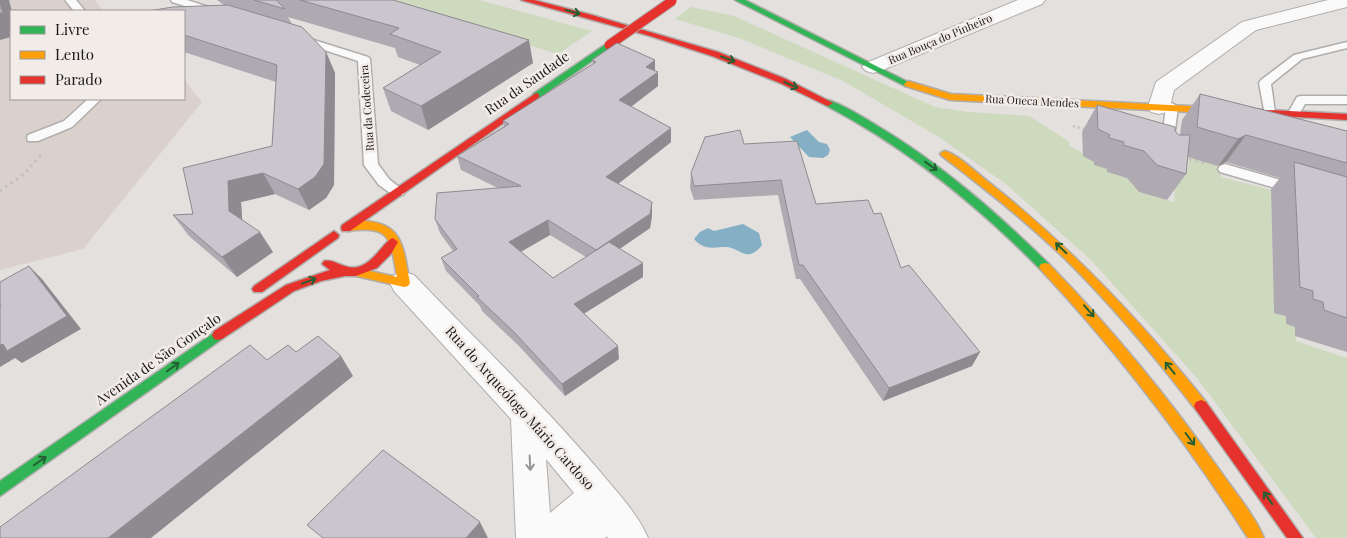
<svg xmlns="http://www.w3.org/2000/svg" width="1347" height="538" viewBox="0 0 1347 538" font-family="'Playfair Display',serif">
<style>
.built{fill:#dad1cd}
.green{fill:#cddabe}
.water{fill:#84afc4}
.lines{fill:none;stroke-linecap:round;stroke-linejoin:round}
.lane-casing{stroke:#b0aeac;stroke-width:3}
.street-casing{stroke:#b0aeac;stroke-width:2}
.fast-casing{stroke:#b0aeac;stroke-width:3}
.slow-casing{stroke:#b0aeac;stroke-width:3}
.jam-casing{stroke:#b0aeac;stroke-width:3}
.path-far1{stroke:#c2c1c0;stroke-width:2.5;stroke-dasharray:2 3;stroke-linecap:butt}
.path{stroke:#c2c1c0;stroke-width:3;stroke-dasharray:2.5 4;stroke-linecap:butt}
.lane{fill:#fbfafa;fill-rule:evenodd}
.street{fill:#fbfafa;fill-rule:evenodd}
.fast{fill:#30b455;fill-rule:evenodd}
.slow{fill:#ff9f0a;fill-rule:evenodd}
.jam{fill:#e5322d;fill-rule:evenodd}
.jam-bridge-casing{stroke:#b0aeac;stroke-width:11;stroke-linecap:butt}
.jam-bridge{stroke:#e5322d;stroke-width:9}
.wall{fill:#afa9b1;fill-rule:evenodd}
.shaded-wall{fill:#8e8a90}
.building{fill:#cbc5ce;stroke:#8e8a90}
.oneway{stroke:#245f33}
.oneway2{stroke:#969594}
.labels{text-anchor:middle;stroke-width:5;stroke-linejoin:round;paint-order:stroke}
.far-street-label{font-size:11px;fill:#1b1918;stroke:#f2ece9}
.street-label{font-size:14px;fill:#1b1918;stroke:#f2ece9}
</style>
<rect width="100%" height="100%" fill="#e3e0de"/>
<path class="built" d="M 0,0 L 95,0 L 103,11 L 11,11 L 11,99 L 184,99 L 184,80 L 202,102 L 83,249 L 0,270 Z"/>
<path class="green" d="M 376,0 L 479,0 L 592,31 L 558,54 Z
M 691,7 L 734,16 L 935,107 L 968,112 L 1029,116 L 1070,142 L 1069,146 L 1095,159 L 1107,169 L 1107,172 L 1127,178 L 1139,192 L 1174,202 L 1177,165 L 1188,168 L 1189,157 L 1221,166 L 1221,177 L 1271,190 L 1274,312 L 1286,316 L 1286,324 L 1295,327 L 1296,341 L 1347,358 L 1347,538 L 1316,538 L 1197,378 L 1091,260 L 1006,184 L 939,137 L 843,81 L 739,38 L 675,19 Z"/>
<path class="water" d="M 807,130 L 819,142 L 827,144 L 830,150 L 828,155 L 823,158 L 809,157 L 790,137 Z
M 743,224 L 759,233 L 762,245 C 747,264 740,248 727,247 C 712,247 705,251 694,239 L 700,232 L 708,228 L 714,231 Z"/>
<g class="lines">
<g class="lane-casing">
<path id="lane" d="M 65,0 L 76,0 L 85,11 L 74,11 Z
M 171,0 L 187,0 L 218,10 L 219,12 L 214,15 L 172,2 Z
M 301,36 L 368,57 L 370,59 L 378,164 L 389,179 L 405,192 L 403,195 L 393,195 L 379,185 L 364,165 L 358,61 L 297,41 L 295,39 Z
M 1347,42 L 1347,48 L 1302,59 L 1271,84 L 1275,112 L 1269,116 L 1265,115 L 1259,83 L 1261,80 L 1294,55 Z
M 1301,96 L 1347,96 L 1347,104 L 1305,104 L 1298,116 L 1290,116 L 1288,113 L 1297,97 Z
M 88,99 L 101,99 L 72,127 L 38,141 L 28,141 L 27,138 L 28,135 L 64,121 Z
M 1172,103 L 1178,107 L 1173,145 L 1167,149 L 1161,145 L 1166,107 Z
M 1225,164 L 1301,186 L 1303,189 L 1301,192 L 1296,194 L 1220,172 L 1218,169 L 1220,166 Z"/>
</g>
<g class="street-casing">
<path id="street" d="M 1018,0 L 1045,0 L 1042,4 L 880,71 L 873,73 L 866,71 L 862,67 L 866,63 Z
M 1328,0 L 1347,0 L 1347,7 L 1256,30 L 1174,90 L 1170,107 L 1167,112 L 1159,114 L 1151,112 L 1148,107 L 1156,82 L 1242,22 Z
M 404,272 L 414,275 C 475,339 540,401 597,468 C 615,490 637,512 648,538 L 608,538 L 606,536 L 606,538 L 516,538 L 511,419 L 394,291 L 390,283 L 394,275 ZM 546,459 L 574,493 L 550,513 Z"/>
</g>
<g class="fast-casing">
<path id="fast" d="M 735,0 L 745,0 L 912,84 L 911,86 L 905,86 Z
M 609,42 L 613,45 L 612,47 L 539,98 L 533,98 L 533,94 Z
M 828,100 C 844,105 861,116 876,125 C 940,163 996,212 1049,264 L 1051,267 L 1049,270 L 1041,270 C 976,204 907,148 825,105 L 825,101 Z
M 218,330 L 222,331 L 224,335 L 222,339 L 0,496 L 0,481 Z"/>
</g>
<g class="slow-casing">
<path id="slow" d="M 908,81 L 951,94 L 1229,108 L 1234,111 L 1229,114 L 950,100 L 905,86 L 904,84 Z
M 945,151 C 959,155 979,175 991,184 C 1072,248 1141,321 1206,402 L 1208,406 L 1206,410 L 1201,412 L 1196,410 C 1155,357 1112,305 1064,258 C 1026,221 984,188 942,156 L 940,154 L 942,152 Z
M 365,221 C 405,224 403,250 410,283 L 408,286 L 404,287 L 352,275 L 350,272 L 352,269 L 356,268 L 397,277 C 390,239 392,225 348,231 L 343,227 L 348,223 Z
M 1045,263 L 1049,264 C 1112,329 1169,398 1221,472 C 1235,492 1255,516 1264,538 L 1248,538 C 1187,443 1119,353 1041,270 L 1039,267 L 1041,264 Z"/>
</g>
<g class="jam-casing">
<path id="jam" d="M 521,0 L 534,0 L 592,15 L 718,52 L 786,79 L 833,103 L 828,106 L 825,105 L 780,83 L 712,56 L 650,36 Z
M 536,93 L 539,94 L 539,98 L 350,231 L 342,231 L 341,228 L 342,225 Z
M 1229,108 L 1347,114 L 1347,120 L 1226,113 L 1226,109 Z
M 334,231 L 339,235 L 338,238 L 262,292 L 254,292 L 252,289 L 254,286 Z
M 393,238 L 398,242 L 391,254 L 377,268 L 356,276 L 345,276 L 321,281 L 294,291 L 222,339 L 218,340 L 214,339 L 212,335 L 214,331 L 286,285 L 330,270 L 322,264 L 324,261 C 335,258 345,272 361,266 C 376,260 385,240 393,238 Z
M 1201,400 L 1206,402 L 1303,538 L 1287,538 L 1196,410 L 1194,406 L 1196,402 Z"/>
</g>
<path class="path-far1" d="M 1073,126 L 1084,129"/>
<path class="path" d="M 1189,159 L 1208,164
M 0,191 L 24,174 L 41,155"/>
<use href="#lane" class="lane"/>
<use href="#street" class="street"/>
<use href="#fast" class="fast"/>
<use href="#slow" class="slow"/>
<use href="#jam" class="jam"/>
<g class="jam-bridge-casing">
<path id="jam-bridge" d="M 609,45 L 672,1"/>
</g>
<use href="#jam-bridge" class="jam-bridge"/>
</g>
<path class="wall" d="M 217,0 L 393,0 L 533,63 L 428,130 L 391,111 L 383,88 L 420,65 L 398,57 L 395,48 L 288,17 L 292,24 L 326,52 L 335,73 L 334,185 L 326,198 L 309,210 L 275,194 L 241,202 L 242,220 L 273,252 L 237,277 L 189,236 L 173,215 L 193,214 L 272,146 L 276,82 L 184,52 L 184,11 L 224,5 Z
M 592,60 L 655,70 L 658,86 L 631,107 L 671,128 L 671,142 L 618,184 L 652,216 L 650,228 L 620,249 L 643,277 L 584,313 L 619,359 L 565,396 L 519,346 L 482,311 L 480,306 L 446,271 L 441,258 L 453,251 L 440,233 L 435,219 L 498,188 L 461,170 L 457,156 L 504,126 L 503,121 L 593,64 ZM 550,235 L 586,257 L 553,278 L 521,252 Z
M 1200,94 L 1347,131 L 1347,352 L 1295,336 L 1295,327 L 1286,324 L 1286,316 L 1274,313 L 1271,189 L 1280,178 L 1226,162 L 1218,166 L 1188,157 L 1186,174 L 1167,200 L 1139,192 L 1127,178 L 1107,172 L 1107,169 L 1094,165 L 1094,162 L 1083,156 L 1082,132 L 1097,105 L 1175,131 L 1179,135 L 1180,135 L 1182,120 Z
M 744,144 L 816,204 L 874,214 L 901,268 L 972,366 L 883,401 L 800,279 L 796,279 L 778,195 L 694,200 L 690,188 L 691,173 Z"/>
<path class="shaded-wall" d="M 0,0 L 9,0 L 12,11 L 11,11 L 11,37 L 0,40 Z
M 529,40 L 533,63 L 428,130 L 421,106 Z
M 326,52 L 335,73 L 334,185 L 326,198 L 309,210 L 298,189 Z
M 655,60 L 655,74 L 658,72 L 658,86 L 620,115 L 619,100 L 646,67 Z
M 671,128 L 671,142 L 608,192 L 606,177 Z
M 1246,135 L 1226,162 L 1218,166 L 1238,139 Z
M 263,173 L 275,194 L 241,202 L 243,231 L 229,211 L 228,181 Z
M 652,202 L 652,216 L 650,228 L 597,264 L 596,250 Z
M 548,220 L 550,235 L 513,256 L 509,242 Z
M 260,232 L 273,252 L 237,277 L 222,257 Z
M 643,263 L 643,277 L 577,318 L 574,304 Z
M 29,266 L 42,279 L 81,329 L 22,363 L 15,358 L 0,367 L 0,345 Z
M 618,346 L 619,359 L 565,396 L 562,384 Z
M 980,352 L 972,366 L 883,401 L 889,388 Z
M 341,356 L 353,376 L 151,538 L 108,538 Z
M 480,522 L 488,538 L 466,538 Z"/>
<path class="building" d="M 254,0 L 276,0 L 285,9 Z
M 300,0 L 393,0 L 529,40 L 421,106 L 383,88 L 441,52 L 390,34 L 399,28 Z
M 0,3 L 3,13 L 0,13 Z
M 228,5 L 302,27 L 326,52 L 324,164 L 315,177 L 298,189 L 263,173 L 228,181 L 229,211 L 260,232 L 222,257 L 173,215 L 193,214 L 183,168 L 272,146 L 277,65 L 184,35 L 184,11 L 148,11 L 173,7 Z
M 617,43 L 655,60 L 646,67 L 658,72 L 619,100 L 671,128 L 606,177 L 652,202 L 650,214 L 596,250 L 548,220 L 509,242 L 553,278 L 609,242 L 643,263 L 574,304 L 618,346 L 562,384 L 515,333 L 477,297 L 479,296 L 441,258 L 457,249 L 435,219 L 437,193 L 521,186 L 457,156 L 509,124 L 503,121 L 596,62 L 592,60 Z
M 1200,94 L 1347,131 L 1347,163 L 1246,135 L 1238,139 L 1197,127 Z
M 1097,105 L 1175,127 L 1175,131 L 1179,135 L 1190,135 L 1186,174 L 1157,165 L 1144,151 L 1123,145 L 1124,142 L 1109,138 L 1110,135 L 1098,129 Z
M 740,130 L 744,144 L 797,141 L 816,204 L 868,200 L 874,214 L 881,213 L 901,268 L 909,265 L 980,352 L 889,388 L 803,265 L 799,265 L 781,180 L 694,186 L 691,173 L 705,137 Z
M 1294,162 L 1347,177 L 1347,318 L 1324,310 L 1323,302 L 1313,299 L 1313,291 L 1300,287 Z
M 29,266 L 67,316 L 7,351 L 3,344 L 0,345 L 0,306 L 1,306 L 0,305 L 0,282 Z
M 318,336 L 341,356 L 108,538 L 0,538 L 0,527 L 250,345 L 267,360 L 288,345 L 296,352 Z
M 383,450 L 480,522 L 466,538 L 323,538 L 307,525 Z"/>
<defs><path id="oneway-shaft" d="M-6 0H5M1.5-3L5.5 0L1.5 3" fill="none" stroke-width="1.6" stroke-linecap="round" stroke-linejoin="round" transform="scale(1.25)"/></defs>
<g class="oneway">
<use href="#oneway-shaft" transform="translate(573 12) rotate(15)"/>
<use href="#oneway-shaft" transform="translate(728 59) rotate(20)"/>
<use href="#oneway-shaft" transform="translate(791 85) rotate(25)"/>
<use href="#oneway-shaft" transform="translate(931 166) rotate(36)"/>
<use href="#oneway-shaft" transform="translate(1061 248) rotate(-136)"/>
<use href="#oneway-shaft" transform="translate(309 281) rotate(-20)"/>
<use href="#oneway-shaft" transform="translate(1089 311) rotate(49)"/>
<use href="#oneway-shaft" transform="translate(173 367) rotate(-35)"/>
<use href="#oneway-shaft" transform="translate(1170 368) rotate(-129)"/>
<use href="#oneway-shaft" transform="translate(1190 439) rotate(53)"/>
<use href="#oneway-shaft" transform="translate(40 461) rotate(-35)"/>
<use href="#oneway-shaft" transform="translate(1268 498) rotate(-125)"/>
</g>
<use class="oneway2" href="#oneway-shaft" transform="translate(530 463) rotate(87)"/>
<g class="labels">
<g class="far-street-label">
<text transform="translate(940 39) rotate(-23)" y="4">Rua Bouça do Pinheiro</text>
<text transform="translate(1032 101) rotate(3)" y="4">Rua Oneca Mendes</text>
<text transform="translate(367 108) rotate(-94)" y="4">Rua da Codeceira</text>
</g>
<g class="street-label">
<text transform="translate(527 83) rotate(-35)" y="5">Rua da Saudade</text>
<text transform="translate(158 359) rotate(-35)" y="5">Avenida de São Gonçalo</text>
<text transform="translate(520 408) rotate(48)" y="5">Rua do Arqueólogo Mário Cardoso</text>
</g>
</g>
<rect x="10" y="10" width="175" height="90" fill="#f2ece9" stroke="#9c9895"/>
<rect x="20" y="26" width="25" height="8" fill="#30b455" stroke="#9c9895"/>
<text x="55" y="35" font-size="15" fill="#1b1918">Livre</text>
<rect x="20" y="51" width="25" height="8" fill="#ff9f0a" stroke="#9c9895"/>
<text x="55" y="60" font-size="15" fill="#1b1918">Lento</text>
<rect x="20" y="76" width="25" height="8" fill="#e5322d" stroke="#9c9895"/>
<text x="55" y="85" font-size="15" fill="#1b1918">Parado</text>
</svg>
